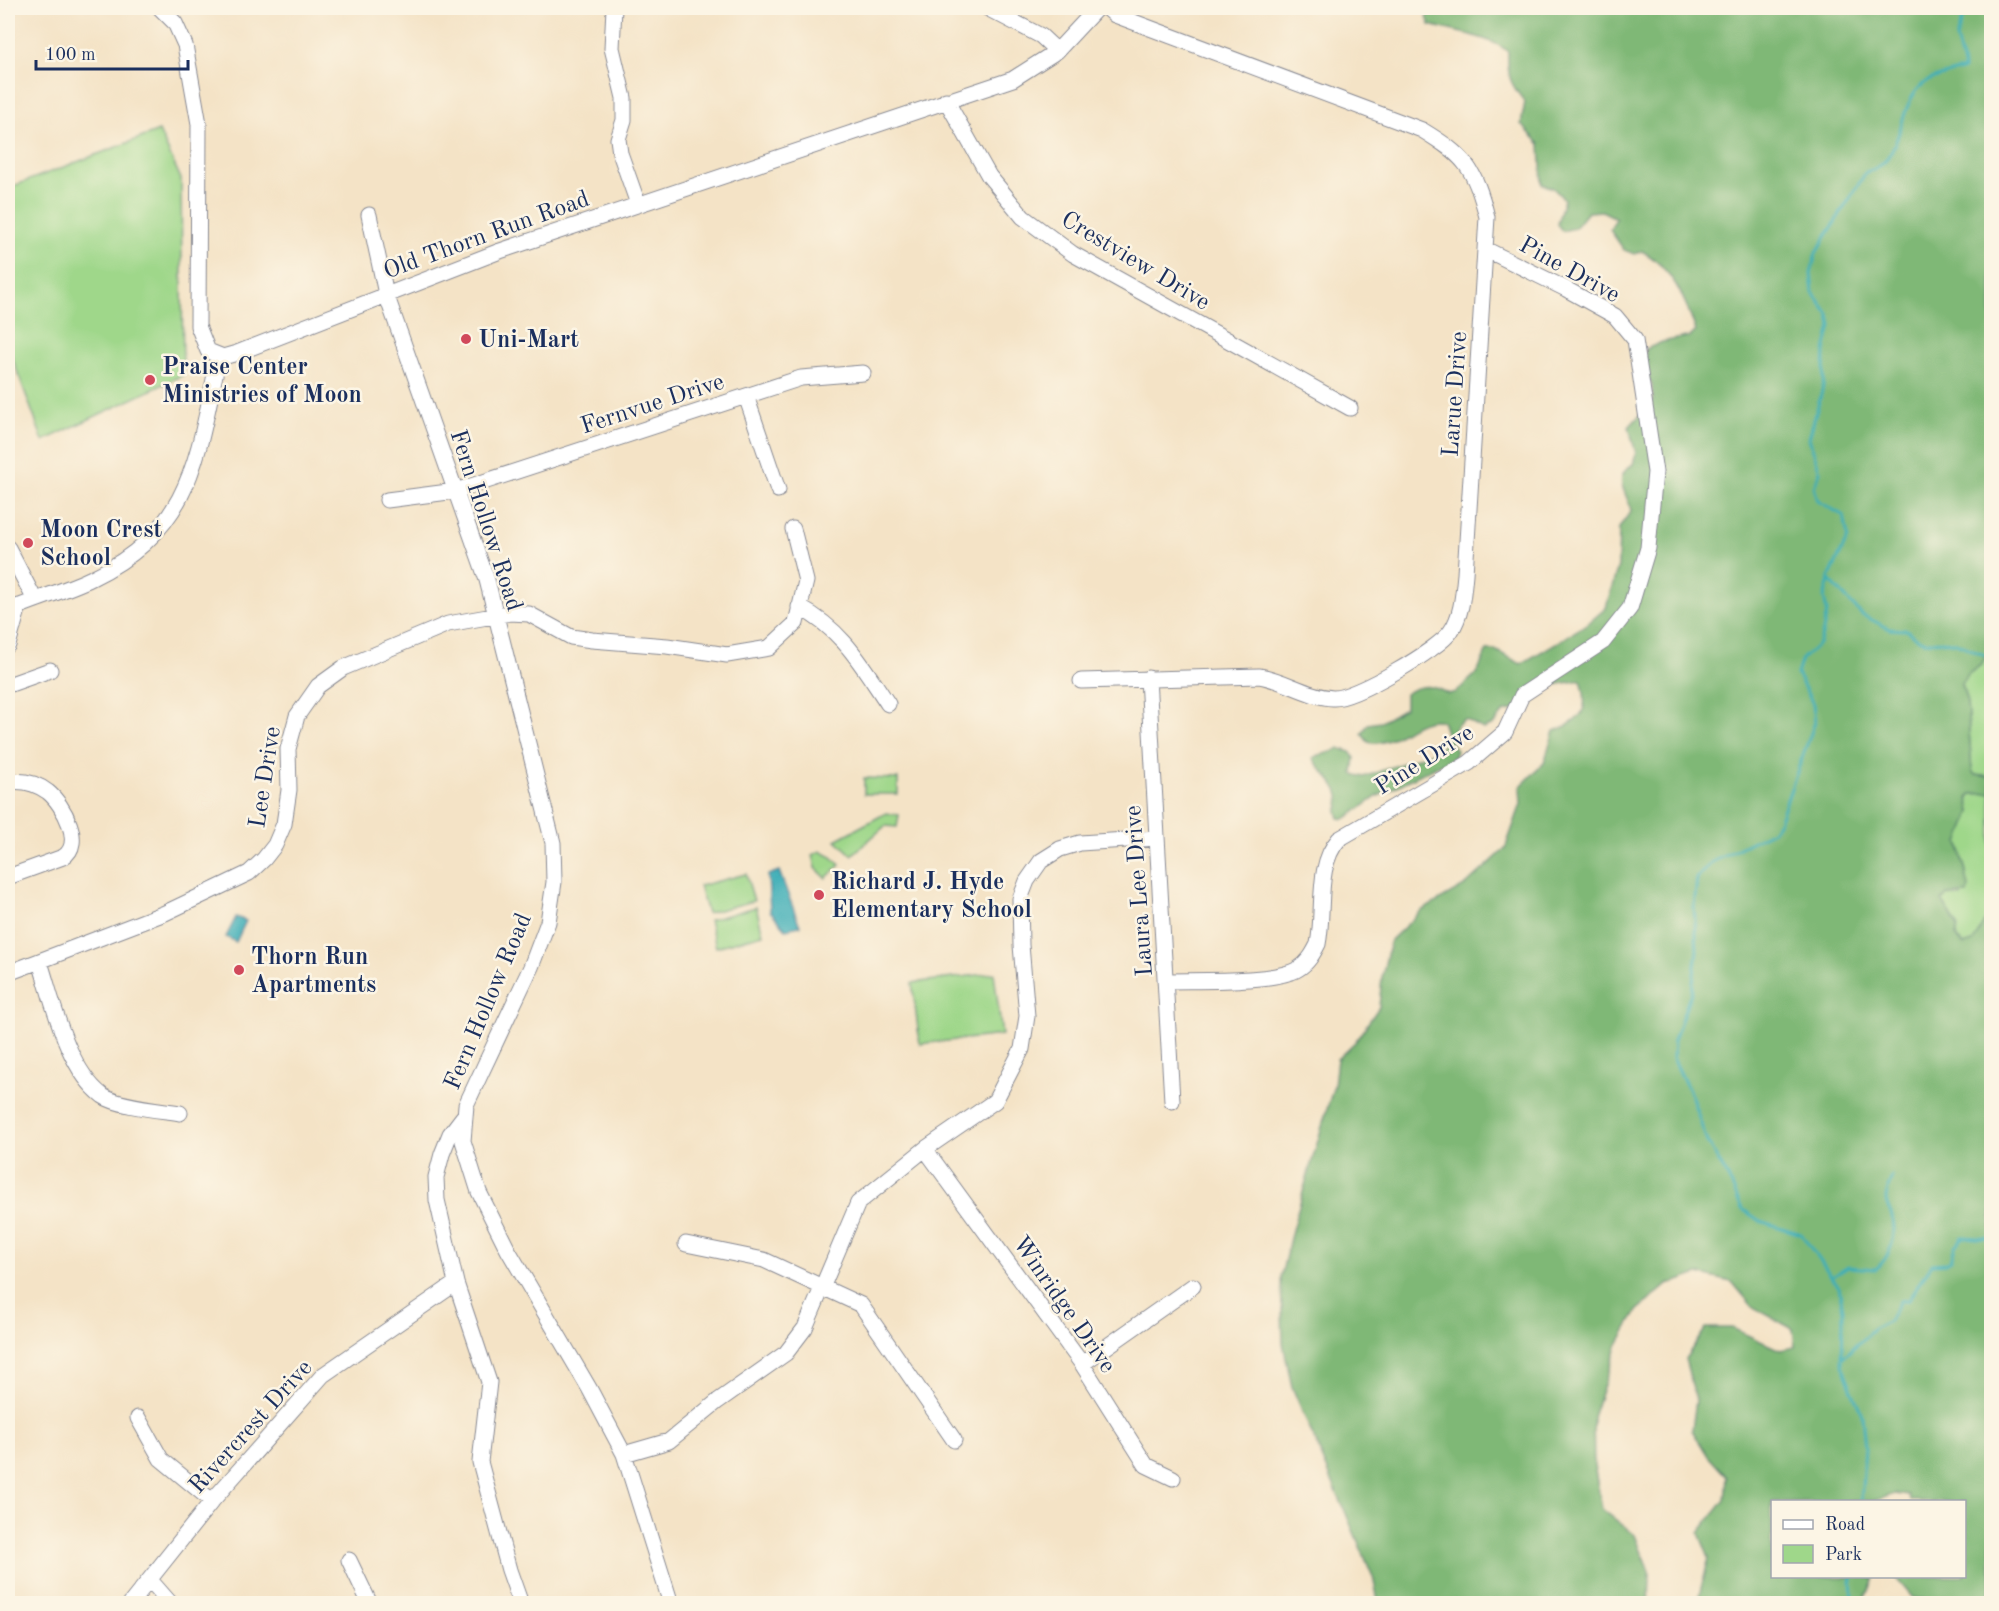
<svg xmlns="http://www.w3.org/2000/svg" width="1999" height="1611" viewBox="0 0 1999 1611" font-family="'Old Standard TT',serif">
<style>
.green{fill:#9fd78a;stroke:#5d8374;stroke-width:1.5}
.forest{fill:#7fb876;stroke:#4d746a;stroke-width:1.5}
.water{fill:#3daeb7;stroke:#2c6e8a;stroke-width:1.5}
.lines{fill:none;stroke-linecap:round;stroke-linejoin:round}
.stream{stroke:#3daeb7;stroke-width:3}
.minor-casing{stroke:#888992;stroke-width:17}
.minor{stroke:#fff;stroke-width:15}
.poi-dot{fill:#d1495b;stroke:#fcf5e5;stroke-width:2}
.labels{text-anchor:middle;stroke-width:5;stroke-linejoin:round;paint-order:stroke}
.street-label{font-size:24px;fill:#1b2f5e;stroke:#fcf5e5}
.poi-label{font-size:24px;font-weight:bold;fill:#1b2f5e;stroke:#fcf5e5;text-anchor:start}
</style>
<rect width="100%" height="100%" fill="#fcf5e5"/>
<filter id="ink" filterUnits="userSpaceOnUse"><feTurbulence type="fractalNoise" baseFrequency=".0167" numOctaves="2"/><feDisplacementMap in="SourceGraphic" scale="12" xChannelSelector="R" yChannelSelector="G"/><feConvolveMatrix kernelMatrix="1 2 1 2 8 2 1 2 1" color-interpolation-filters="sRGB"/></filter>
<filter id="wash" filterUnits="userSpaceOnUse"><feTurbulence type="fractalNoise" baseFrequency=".008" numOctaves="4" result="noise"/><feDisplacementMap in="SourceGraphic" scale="24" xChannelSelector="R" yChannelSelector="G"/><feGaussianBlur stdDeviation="1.35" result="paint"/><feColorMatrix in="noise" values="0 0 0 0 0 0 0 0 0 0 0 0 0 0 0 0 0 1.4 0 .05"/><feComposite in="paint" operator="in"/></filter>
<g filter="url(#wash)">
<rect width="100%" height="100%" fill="#f4e3c6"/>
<path class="green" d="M 159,131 L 181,179 L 183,375 L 43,441 L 8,346 L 8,188 Z
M 1991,652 L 1991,777 L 1975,775 L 1972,771 L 1967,703 L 1962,684 L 1967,675 L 1982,664 L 1987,653 Z
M 864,778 L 898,779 L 898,794 L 864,794 Z
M 1991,793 L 1991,916 L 1973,942 L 1964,945 L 1956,937 L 1958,926 L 1942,901 L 1947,895 L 1961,897 L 1966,873 L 1959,842 L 1971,812 L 1968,799 L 1971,794 Z
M 886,813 L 899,815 L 897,827 L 885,826 L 852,855 L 836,840 Z
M 820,851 L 832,857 L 840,865 L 826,878 L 816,868 L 813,855 Z
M 746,874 L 754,901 L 707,913 L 699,886 Z
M 756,907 L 763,934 L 716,947 L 709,920 Z
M 994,973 L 1002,1035 L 920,1044 L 912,983 Z"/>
<path class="forest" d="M 1432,8 L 1589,8 L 1618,11 L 1619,8 L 1991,8 L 1992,652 L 1987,653 L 1982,664 L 1967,675 L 1962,684 L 1967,703 L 1972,771 L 1975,775 L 1991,777 L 1991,793 L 1971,794 L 1968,799 L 1971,812 L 1959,842 L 1969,887 L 1967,894 L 1947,895 L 1942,901 L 1958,926 L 1956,937 L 1964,945 L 1973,942 L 1984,922 L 1991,916 L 1991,1603 L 1931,1603 L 1922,1599 L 1913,1598 L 1895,1577 L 1964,1576 L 1964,1502 L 1910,1501 L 1909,1496 L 1895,1494 L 1873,1501 L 1772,1502 L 1772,1576 L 1874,1577 L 1869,1591 L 1860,1603 L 1697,1603 L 1709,1558 L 1699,1533 L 1725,1500 L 1727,1477 L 1708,1456 L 1692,1430 L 1696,1400 L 1685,1359 L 1706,1328 L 1732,1328 L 1780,1350 L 1795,1347 L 1793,1329 L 1753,1307 L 1732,1282 L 1698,1274 L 1667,1285 L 1637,1311 L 1617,1346 L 1593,1417 L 1594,1465 L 1602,1509 L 1635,1535 L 1650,1574 L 1649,1603 L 1375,1603 L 1378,1600 L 1373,1577 L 1292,1387 L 1283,1343 L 1281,1276 L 1292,1230 L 1334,1085 L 1337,1059 L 1355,1042 L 1379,1007 L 1382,977 L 1390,941 L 1421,911 L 1466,885 L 1505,849 L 1521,804 L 1520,787 L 1544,763 L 1554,731 C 1583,721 1590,709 1581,680 L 1549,686 L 1528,706 L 1504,712 L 1493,725 L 1483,729 L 1465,719 C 1455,724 1453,731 1450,742 L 1456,750 L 1454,757 L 1378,796 L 1345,819 L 1339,818 L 1337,811 C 1348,789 1322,775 1313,758 C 1322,752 1330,755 1339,748 L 1350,752 L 1355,758 L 1353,774 L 1364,777 L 1434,752 C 1450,744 1448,736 1442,721 C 1413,714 1395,749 1368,742 L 1362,734 L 1368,724 L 1381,722 L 1405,708 L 1405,694 C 1420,684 1432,684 1448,694 L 1456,692 L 1477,673 L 1487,650 L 1495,650 L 1521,664 L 1586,625 L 1606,608 L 1618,566 L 1619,528 L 1631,511 C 1628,492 1610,479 1633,464 L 1636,454 L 1629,427 L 1653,401 L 1652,384 L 1643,368 L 1646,349 L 1662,342 L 1691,336 L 1696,331 C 1685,298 1672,268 1642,251 L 1634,254 L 1624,250 L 1610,230 L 1616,218 L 1602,211 L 1588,212 L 1575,228 L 1562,231 L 1557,224 L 1564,199 L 1553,188 L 1542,184 L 1540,144 L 1521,124 L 1525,102 C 1510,84 1507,76 1508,52 C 1493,37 1453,32 1430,25 L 1427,17 Z"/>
<path class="water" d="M 779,871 L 800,926 L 786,929 L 770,911 L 768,875 Z
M 236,917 L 246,921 L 236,942 L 226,937 Z"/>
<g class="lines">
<path class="stream" d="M 1829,580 L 1862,615 L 1890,629 L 1907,630 C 1924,648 1931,639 1951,642 C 1965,644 1974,654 1992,657
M 1832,1277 L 1848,1267 L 1876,1269 C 1890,1257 1898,1236 1892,1217 C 1891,1212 1886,1205 1886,1199 C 1886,1192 1890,1183 1892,1176
M 1842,1358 L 1875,1328 L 1889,1321 L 1900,1301 L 1908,1300 L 1932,1264 L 1946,1263 L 1951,1260 L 1955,1246 L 1962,1237 L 1992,1239
M 1861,1502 L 1865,1448 L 1862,1415 L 1842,1365 L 1843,1310 L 1839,1287 L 1801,1234 L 1760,1221 L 1742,1209 L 1728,1177 L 1707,1142 L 1692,1097 L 1673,1058 L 1674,1040 L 1692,990 L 1697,950 L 1694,907 L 1697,878 L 1712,862 L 1773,831 L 1779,822 L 1815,722 L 1813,704 L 1797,674 L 1802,659 L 1819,644 L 1822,635 L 1827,612 L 1824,598 L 1830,576 L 1848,537 L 1844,516 L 1818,501 L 1814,487 L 1820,472 L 1809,438 L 1823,387 L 1825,350 L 1831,326 L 1829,315 L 1813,293 L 1811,273 L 1816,253 L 1866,172 C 1906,162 1894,111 1921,86 C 1932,76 1950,74 1964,69 L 1956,38 L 1966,8
M 1852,1576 L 1853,1604"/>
</g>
</g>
<g filter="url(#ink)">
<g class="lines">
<g class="minor-casing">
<path id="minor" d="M 160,8 L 175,23 L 185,45 L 199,124 L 198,326 L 208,351 L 223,357 L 237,353 L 500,251 L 1013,79 L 1057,51 L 1097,8
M 614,8 L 612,48 L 624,98 L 624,120 L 618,139 L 620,153 L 638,204
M 987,8 L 1041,36 L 1057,51
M 946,100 L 989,176 L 1023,217 L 1073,254 L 1350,408
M 369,215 L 386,294 L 487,580 L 553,843 L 554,882 L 548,922 L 531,967 L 466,1105 L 463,1141 L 479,1192 L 508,1250 L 589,1388 L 624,1454 L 671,1604
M 746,396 L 778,490
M 387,500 L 456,491 L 801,378 L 863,373
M 8,548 L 35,600
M 799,607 C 843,630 861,664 888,704
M 8,611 C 35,599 65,591 92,578 C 194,529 197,455 219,356
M 8,645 L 19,606
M 1148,678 L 1172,1101
M 1081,681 L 1259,676 C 1285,680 1308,697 1333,698 C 1354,699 1440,649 1451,631 C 1462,615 1463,594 1465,574 L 1487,217 C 1475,168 1465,156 1422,130 L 1115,15 L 1107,8
M 8,685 L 50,670
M 8,782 C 22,780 36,783 48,792 C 63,804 85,844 63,857 L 8,877
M 40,962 C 53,1002 67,1069 103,1096 C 117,1106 161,1110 180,1113
M 8,973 L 165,913 L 249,873 L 264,859 L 275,845 L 284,824 L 289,790 L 288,749 L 297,716 L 318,686 L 343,668 L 448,624 L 510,613 L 529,614 L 571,637 L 592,640 L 667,646 L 727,655 L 769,648 L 796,623 L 806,581 L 793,529
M 1166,981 C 1196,980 1274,983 1298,969 C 1308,963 1313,954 1318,944 C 1325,910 1315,866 1339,839 L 1469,763 L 1505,732 L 1522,695 L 1603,642 L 1630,608 L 1648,548 L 1655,472 L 1635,340 L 1615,316 L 1566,289 L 1485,249
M 463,1117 L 450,1134 L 442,1154 L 436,1177 L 437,1200 L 456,1283 L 489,1382 L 480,1462 L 509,1570 L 521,1604
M 925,1149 L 1082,1364 L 1146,1465 L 1173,1478
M 686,1244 L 764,1260 L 861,1305 L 954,1440
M 1082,1364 L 1193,1286
M 138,1418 L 161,1459 L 212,1501
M 624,1454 L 669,1441 L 718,1401 L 786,1353 L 805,1328 L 858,1203 L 925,1149 L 995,1101 L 1022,1049 L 1027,1016 L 1021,945 L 1020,899 L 1027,881 L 1041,861 L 1060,849 L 1080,843 L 1157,838
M 349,1560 L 370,1604
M 150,1580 L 171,1604
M 130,1604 L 212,1501 L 323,1375 L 456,1283"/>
</g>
<use href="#minor" class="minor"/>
</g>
</g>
<g class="poi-dot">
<circle cx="466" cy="339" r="6"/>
<circle cx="150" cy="380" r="6"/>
<circle cx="28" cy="543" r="6"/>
<circle cx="819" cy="895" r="6"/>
<circle cx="239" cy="970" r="6"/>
</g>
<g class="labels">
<g class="street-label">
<text transform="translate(486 234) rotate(-20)" y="8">Old Thorn Run Road</text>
<text transform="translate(1136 260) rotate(31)" y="8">Crestview Drive</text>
<text transform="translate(1570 269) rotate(29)" y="8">Pine Drive</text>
<text transform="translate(1454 394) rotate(-86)" y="8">Larue Drive</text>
<text transform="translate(652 403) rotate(-18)" y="8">Fernvue Drive</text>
<text transform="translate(487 520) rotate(72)" y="8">Fern Hollow Road</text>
<text transform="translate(1424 759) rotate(-32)" y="8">Pine Drive</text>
<text transform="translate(264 777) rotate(-81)" y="8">Lee Drive</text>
<text transform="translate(1138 891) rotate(-94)" y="8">Laura Lee Drive</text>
<text transform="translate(487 1001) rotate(-67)" y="8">Fern Hollow Road</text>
<text transform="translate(1065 1304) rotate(55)" y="8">Winridge Drive</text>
<text transform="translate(250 1426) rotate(-48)" y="8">Rivercrest Drive</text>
</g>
<g class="poi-label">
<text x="478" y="347">Uni-Mart</text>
<text x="162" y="374">Praise Center<tspan x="162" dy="28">Ministries of Moon</tspan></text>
<text x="40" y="537">Moon Crest<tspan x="40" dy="28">School</tspan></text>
<text x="831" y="889">Richard J. Hyde<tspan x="831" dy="28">Elementary School</tspan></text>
<text x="251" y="964">Thorn Run<tspan x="251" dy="28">Apartments</tspan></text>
</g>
</g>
<rect width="1999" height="1611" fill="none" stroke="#fcf5e5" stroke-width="30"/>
<rect x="1771" y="1500" width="195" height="78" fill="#fcf5e5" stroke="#a2a6af" stroke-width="1.5"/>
<rect x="1783" y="1520" width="30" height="9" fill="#ffffff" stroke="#a2a6af" stroke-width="1.5"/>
<text x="1825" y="1530" font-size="18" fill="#1b2f5e">Road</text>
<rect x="1783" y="1545" width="30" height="18" fill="#9fd78a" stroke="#a2a6af" stroke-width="1.5"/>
<text x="1825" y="1560" font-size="18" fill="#1b2f5e">Park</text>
<path d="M36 60v9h152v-9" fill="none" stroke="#1b2f5e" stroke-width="3"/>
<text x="45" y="60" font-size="18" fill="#1b2f5e" stroke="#fcf5e5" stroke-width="4.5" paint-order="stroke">100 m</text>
</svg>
